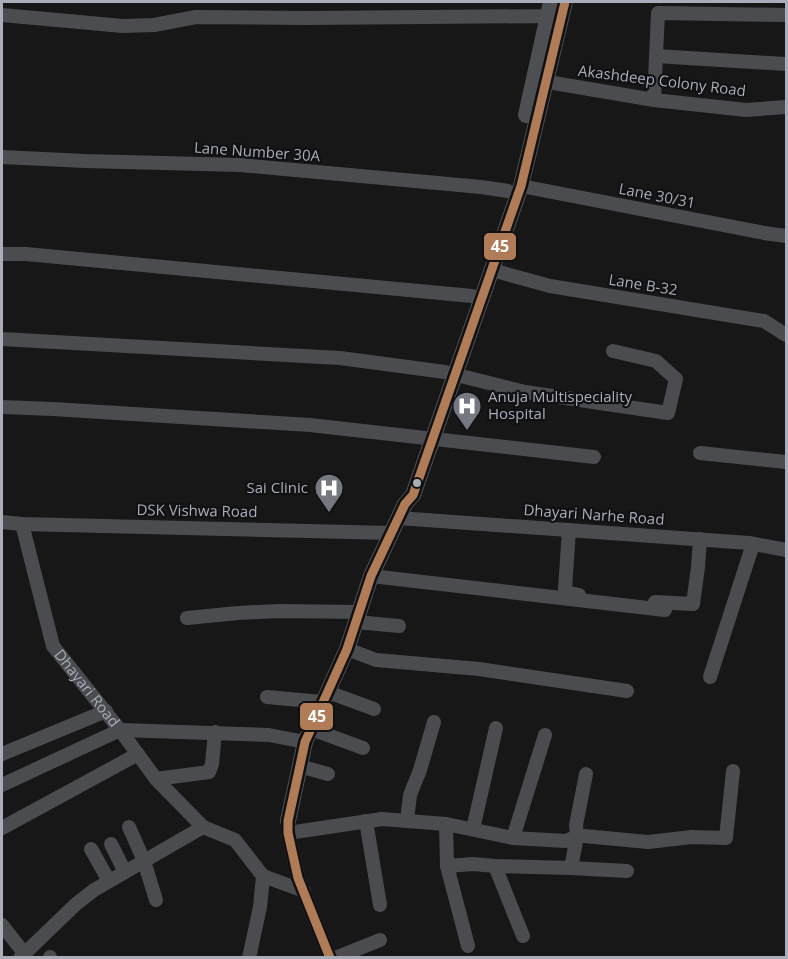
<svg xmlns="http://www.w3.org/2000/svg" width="788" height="959" viewBox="0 0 788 959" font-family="'Open Sans',sans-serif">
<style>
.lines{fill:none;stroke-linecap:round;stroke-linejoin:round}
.minor{stroke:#4b4c50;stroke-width:14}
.major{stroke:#4d4f52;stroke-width:16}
.bus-1-casing{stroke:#111113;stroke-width:14}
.bus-1{stroke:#b07c57;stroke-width:9}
.bus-dot{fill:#a8adb8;stroke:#111113;stroke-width:2}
.labels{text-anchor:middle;stroke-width:4.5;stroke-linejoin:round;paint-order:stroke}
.street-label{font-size:15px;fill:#a8adb8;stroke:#111113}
.poi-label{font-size:15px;fill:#a8adb8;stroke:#111113;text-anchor:start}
.line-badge{stroke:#111113;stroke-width:2}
.badge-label{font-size:16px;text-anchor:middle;font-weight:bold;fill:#fff}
</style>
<rect width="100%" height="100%" fill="#171717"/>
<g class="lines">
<g class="minor">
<path d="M 2,15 L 123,26 L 154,25 L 196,17 L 307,18 L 556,16"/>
<path d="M 786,15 L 658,13 L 656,56 L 786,64"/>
<path d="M 536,80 L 654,100 L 746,110 L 786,107"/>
<path d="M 654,100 L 656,56"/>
<path d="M 2,157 L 85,161 L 240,165 L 481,187 L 508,191"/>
<path d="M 521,186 L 764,233 L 786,236"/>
<path d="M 2,254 L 26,254 L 472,296"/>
<path d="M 492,270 L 550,286 L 764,321 L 786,335"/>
<path d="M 2,339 L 340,358 L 445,372 L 525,392 L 668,413 L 676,379 L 656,361 L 613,351"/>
<path d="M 2,407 L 53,409 L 310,425 L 594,457"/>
<path d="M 700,453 L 786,462"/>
<path d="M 398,518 L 749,543 L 786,550"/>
<path d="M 2,522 L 22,524 L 392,533"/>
<path id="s1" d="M 22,524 L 53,646 L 120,730 L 156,779 L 203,827 L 235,840 L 263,876 L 260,907 L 249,958"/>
<path d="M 569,530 L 565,589 L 566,592 L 579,595"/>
<path d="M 371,576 L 665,610"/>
<path d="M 655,602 L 693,604 L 698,567 L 700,539"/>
<path d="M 187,618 L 238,613 L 278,611 L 360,612"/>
<path d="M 356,622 L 399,626"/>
<path d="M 347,649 L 376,660 L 479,669 L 627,691"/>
<path d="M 710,677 L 753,544"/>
<path d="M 328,692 L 374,709"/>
<path d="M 267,697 L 322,702"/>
<path d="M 311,729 L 363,748"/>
<path d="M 2,754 L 106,711"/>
<path d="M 299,766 L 328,774"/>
<path d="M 156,779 L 209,772 L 212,764 L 215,732"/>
<path d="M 2,785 L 120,730 L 269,735 L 305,742"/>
<path d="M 407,820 L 410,795 L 420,770 L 434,722"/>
<path d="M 366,821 L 380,905"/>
<path d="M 446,824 L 447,866"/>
<path d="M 288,826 L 288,833 L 298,878 L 330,958"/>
<path d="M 129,827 L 144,861 L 156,900"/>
<path d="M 2,828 L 138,754"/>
<path d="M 473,829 L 496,728"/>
<path d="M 288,833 L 382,819 L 446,824 L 513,838 L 566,841 L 577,836 L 584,836 L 648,842 L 692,837 L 726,838 L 733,771"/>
<path d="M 513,838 L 545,735"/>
<path d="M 111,844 L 125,872"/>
<path d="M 91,849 L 109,881"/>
<path d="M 495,866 L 523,936"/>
<path d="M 571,868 L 627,871"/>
<path d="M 263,876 L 304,891"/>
<path d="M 2,925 L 24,953"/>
<path d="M 468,946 L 447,866 L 473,864 L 495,866 L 571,868 L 577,836 L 576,825 L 586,774"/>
<path d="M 20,958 L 76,904 L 94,890 L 203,827"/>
<path d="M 50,958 L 50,957"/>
<path d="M 335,958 L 380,940"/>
</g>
<path class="major" d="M 526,115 L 551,2
M 288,821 L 305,742 L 347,649 L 371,576 L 405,504 L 413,495 L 521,186 L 565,2"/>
<g class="bus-1-casing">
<path id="bus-1" d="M 330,958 L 298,878 L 288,833 L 288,821 L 305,742 L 347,649 L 371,576 L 405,504 L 413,495 L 521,186 L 565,2"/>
</g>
<use href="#bus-1" class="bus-1"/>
</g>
<defs>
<g id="hospital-pin" transform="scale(1.5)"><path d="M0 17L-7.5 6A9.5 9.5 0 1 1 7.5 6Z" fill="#757880" stroke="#111113"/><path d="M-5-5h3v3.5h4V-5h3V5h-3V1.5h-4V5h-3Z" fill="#fff"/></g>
</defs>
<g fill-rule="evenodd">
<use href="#hospital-pin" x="467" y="406"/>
<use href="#hospital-pin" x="329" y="488"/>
</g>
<circle class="bus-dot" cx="417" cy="483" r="5"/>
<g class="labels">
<g class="street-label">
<text transform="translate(662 81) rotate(7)" y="5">Akashdeep Colony Road</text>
<text transform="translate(257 152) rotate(4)" y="5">Lane Number 30A</text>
<text transform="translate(657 196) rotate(11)" y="5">Lane 30/31</text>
<text transform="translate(643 285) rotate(9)" y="5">Lane B-32</text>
<text transform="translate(197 511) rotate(1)" y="5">DSK Vishwa Road</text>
<text transform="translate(594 515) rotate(4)" y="5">Dhayari Narhe Road</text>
<text dy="5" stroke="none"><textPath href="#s1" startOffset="180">Dhayari Road</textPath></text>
</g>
<g class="poi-label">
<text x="488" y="402">Anuja Multispeciality<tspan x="488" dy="17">Hospital</tspan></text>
<text x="308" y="493" text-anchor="end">Sai Clinic</text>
</g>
</g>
<g class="line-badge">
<rect x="483" y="232" width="34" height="29" rx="6" fill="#b07c57"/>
<rect x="299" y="702" width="35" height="29" rx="6" fill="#b07c57"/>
</g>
<g class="badge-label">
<text x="500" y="252">45</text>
<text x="317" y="722">45</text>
</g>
<rect width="788" height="959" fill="none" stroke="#a8adb8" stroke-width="6"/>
</svg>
